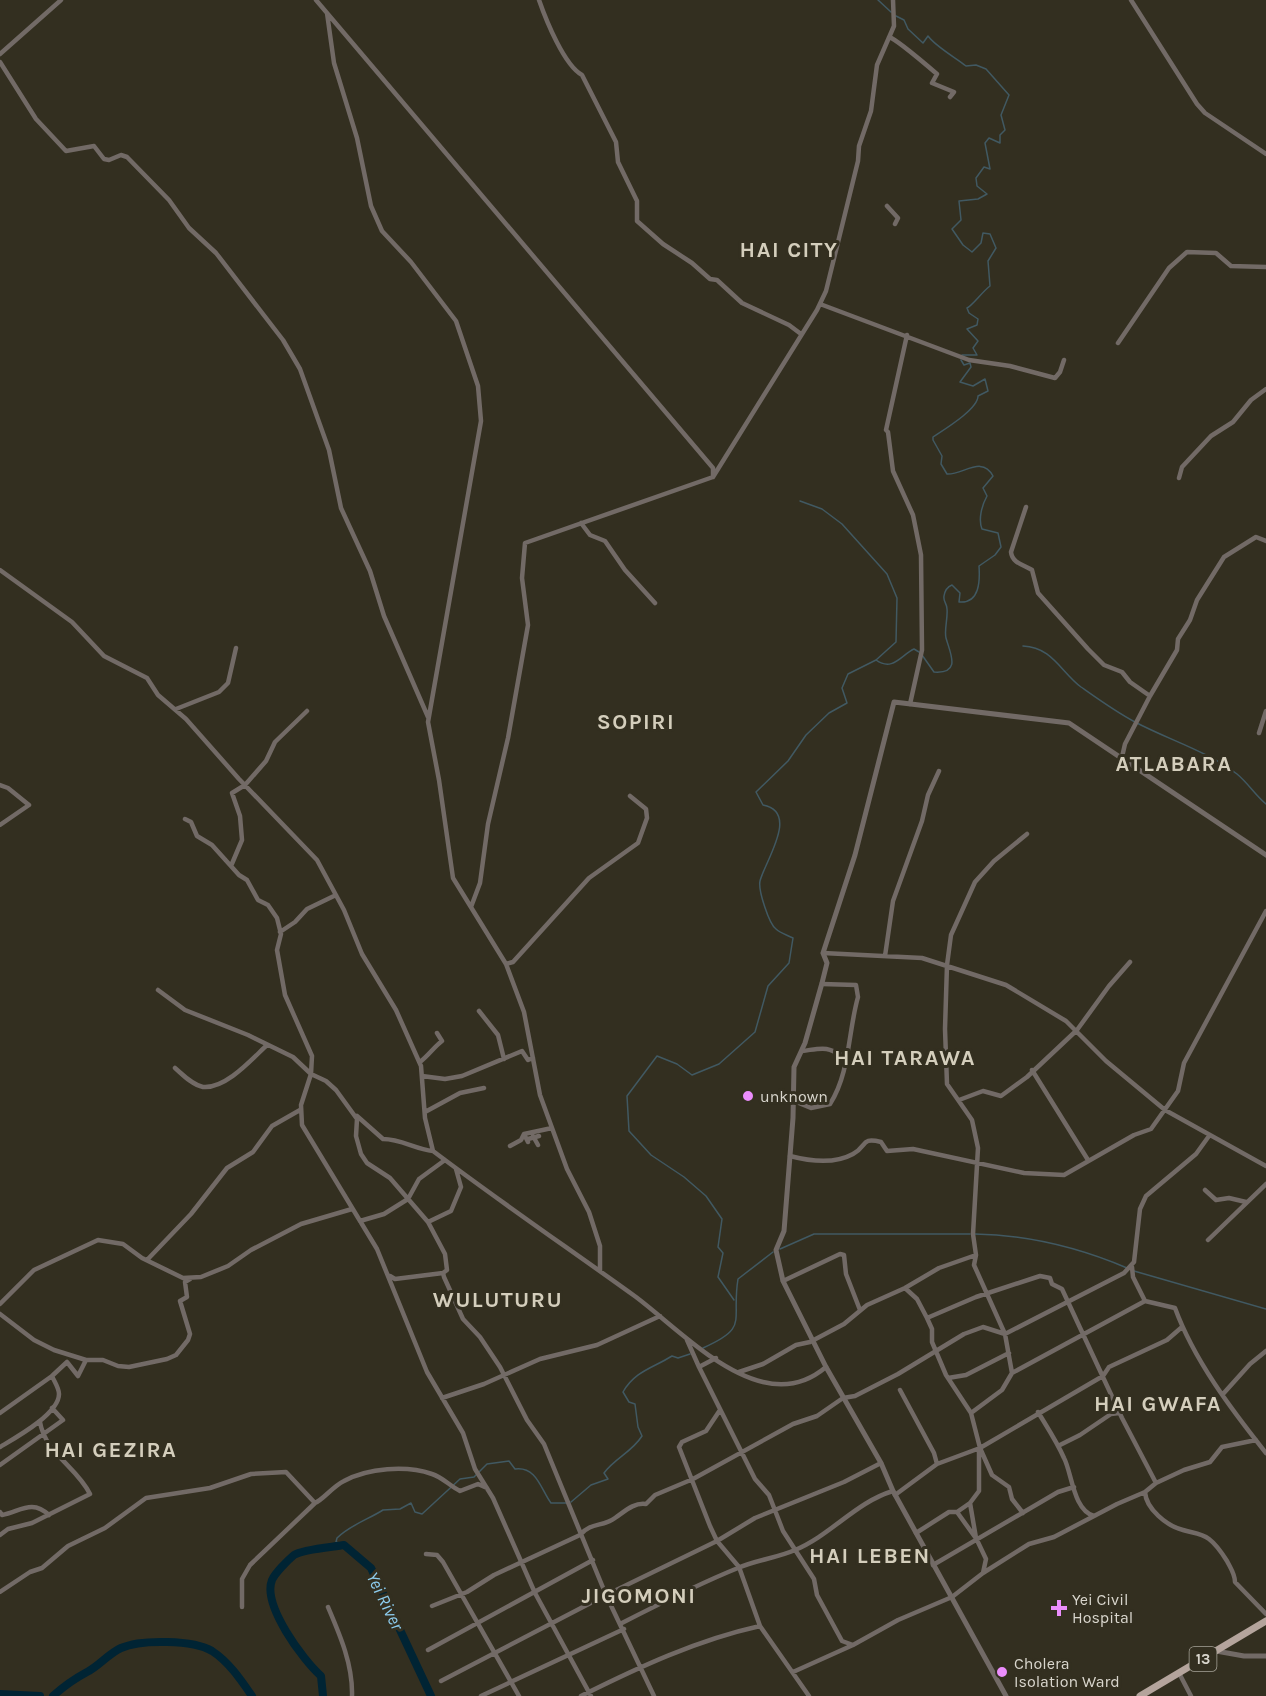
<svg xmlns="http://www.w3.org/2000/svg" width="1266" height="1696" viewBox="0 0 1266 1696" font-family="Karla,sans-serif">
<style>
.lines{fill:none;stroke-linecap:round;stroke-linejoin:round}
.stream{stroke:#415962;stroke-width:1.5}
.river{stroke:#002434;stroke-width:8}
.minor{stroke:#726a66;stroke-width:4.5}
.tertiary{stroke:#726a66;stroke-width:5}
.primary{stroke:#b4a49c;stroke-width:7}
.poi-dot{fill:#eb8dfc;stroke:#332f20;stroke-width:2}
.labels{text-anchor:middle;stroke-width:6;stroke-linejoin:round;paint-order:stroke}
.shield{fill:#332f20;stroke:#a7a499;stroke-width:1.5}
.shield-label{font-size:15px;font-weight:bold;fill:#d9d6cd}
.poi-label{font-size:16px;fill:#d9d6cd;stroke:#332f20;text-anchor:start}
.water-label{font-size:18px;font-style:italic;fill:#8dcced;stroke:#332f20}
.district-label{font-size:22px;font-weight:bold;letter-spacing:1.5px;fill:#d4cebc;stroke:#332f20}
</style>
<rect width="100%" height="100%" fill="#332f20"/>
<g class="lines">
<path class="stream" d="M 878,0 L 891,12
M 896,16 L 904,20 L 908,29 L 923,43 L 928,36 C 935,46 956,58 966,66 L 976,65 L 986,69 L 1009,95 L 1001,115 L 1005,130 L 1000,135 L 1000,143 L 989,138 L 985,143 L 990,169 L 984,167 L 976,178 L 977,186 L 987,194 L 978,199 L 959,201 L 961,220 L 952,229 L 963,245 L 972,252 L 981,243 L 983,233 L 990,234 L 996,248 L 988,261 L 990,286 C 982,292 972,306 967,308 L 969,313 L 978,319 L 977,325 L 967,329 L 978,341 L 973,348 L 977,355 L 962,355
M 1023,646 C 1052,647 1061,672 1081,687 C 1098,699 1116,712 1135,722 C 1169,740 1207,751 1237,774 C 1248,783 1255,795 1266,804
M 922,655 L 934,672 C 962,674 950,653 946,638 C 944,630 948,618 947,609 C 947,603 943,602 944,596 C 945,590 947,587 952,585 L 960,593 L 959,602 C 980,604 980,580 979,566 L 995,555 L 1001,547 L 998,533 L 982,529 C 978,519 982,505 987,496 L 983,488 L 993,476 C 982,455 963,475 947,474 L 941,464 L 942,456 L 933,440 L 933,437 C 945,429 978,409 978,396 L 988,391 L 985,379 L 973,386 L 960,382 L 971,367 L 970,363 L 964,365 L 961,360
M 876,660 C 893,672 901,655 914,649 L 919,652
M 975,1234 C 1027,1235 1080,1248 1127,1268
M 780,1249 L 814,1234 L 970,1234
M 1134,1271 L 1266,1309
M 734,1300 L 718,1277 L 723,1253 L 718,1247 L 722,1219 L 706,1196 L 684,1177 L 651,1155 L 629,1131 L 627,1096 L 657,1056 L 677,1064 L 692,1075 L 719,1064 L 755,1032 L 768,986 L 789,963 L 793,938 C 787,935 780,933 776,929 C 769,924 758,890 760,881 C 765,861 800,812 763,805 L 756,792 L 788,761 L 806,735 L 829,713 L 847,703 L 842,688 L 848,674 L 876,660 L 896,642 L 897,598 L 887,574 L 842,524 L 822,509 L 800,501
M 703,1348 C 750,1327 731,1322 738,1279 L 773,1252
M 571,1502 L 591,1485 L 608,1479 L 604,1473 C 615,1458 632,1452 642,1436 L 638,1427 L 635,1404 L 629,1402 L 623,1392 C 635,1371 653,1368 672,1356 L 678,1358 L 690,1354
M 344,1545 L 336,1542 L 337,1538 C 350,1525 369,1519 383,1510 L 400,1509 L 411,1503 L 415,1512 L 422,1514 L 460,1479 L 474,1477 L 487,1464 L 509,1461 L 515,1469 C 537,1466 541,1490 551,1503 L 566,1503"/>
<path class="river" d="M 0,1694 L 40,1696
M 53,1696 C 64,1686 74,1679 87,1672 C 99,1666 108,1654 121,1648 C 141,1639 194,1640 212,1651 C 229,1662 241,1680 252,1696
M 323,1696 L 321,1676 C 303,1660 262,1605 272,1580 C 275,1573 288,1560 294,1555 C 303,1549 333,1547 344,1545 L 371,1568 L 431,1696"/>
<path class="minor" d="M 316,0 L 713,468 L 713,477 L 525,543 L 522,578 L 528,625 L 508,738 L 488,824 L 480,883 L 471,907
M 539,0 C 546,20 564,65 582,75 L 616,142 L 618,162 L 637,201 L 637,221 L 663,244 L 692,263 L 710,279 L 717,280 L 742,303 L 789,325 L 801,334
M 1131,0 L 1197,104 L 1205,113 L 1266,154
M 327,13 L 334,63 L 357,138 L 371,206 L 382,231 L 411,262 L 456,321 L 478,386 L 481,421 L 428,722 L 439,780 L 453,878 L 506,964 L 524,1012 L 540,1095 L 567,1169 L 589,1212 L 600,1246 L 600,1271
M 889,37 C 896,39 930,68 937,74 L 932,83 L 954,92 L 950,97
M 0,54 L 61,0
M 0,62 L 36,119 L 66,151 L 94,146 L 104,159 L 109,160 L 121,155 L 127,157 L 169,200 L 189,228 L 216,253 L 283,340 L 300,369 L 329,450 L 341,508 L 370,571 L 384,616 L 428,717
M 887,206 L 898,218 L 895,224
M 820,304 L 969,360 L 1010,366 L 1055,378 L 1060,372 L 1064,360
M 907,335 L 886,430 L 888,432 L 893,471 L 913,515 L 921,555 L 922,650 L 910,704
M 1118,343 L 1169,268 L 1187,252 L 1216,253 L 1231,266 L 1266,267
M 713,477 L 817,310 L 826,291 L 858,161 L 859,146 L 871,111 L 877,65 L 894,26 L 893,0
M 1179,478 L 1182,467 L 1211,436 L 1233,422 L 1251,400 L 1266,389
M 1026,507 L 1011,552 C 1012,563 1024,565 1032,570 L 1038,593 L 1088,649 L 1104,665 L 1122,672 L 1130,682 L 1150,696 L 1125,744 L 1122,757
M 581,523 L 590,535 L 605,541 L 625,570 L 655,603
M 0,570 L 72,622 L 104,656 L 147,678 L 158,695 L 186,719 L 239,779 L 317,860 L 344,910 L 362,954 L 396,1010 L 421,1066 L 425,1118 L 433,1151 C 499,1201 568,1248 636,1297 C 673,1325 717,1371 763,1382 C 787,1388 807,1383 826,1367
M 1150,696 L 1177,650 L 1178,639 L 1190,620 L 1197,600 L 1224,557 L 1256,537 L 1266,541
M 176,709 L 219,692 L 228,683 L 236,648
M 1259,733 L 1266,711
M 0,785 L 8,788 L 29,805 L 0,825
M 185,819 L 191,822 L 197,836 L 212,845 L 239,875 L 247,880 L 258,900 L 268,905 L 277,918 L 281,934 L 277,950 L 285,995 L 312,1056 L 311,1074 L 301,1105 L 302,1125 L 377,1249 L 427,1372 L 463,1433 L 475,1469 L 493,1498 L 535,1593 L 591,1696
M 231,866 L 242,840 L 240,816 L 232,793 L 245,785 L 266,761 L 275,742 L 307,711
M 280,932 L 295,922 L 307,909 L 336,895
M 823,953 L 922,958 L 1006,985 L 1066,1021 L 1106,1061 L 1165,1110 L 1266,1166
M 885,956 L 893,901 L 922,821 L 928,795 L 939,771
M 506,964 L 513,962 L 589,878 L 638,843 L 647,818 L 646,809 L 630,796
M 158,990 L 185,1010 L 248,1035 L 293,1057 L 311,1074 L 326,1081 L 336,1090 L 357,1119 L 356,1136 L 361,1154 L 367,1163 L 390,1178 L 428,1222 L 445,1254 L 447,1270 L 443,1273 L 444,1277 L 463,1319 L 480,1337 L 500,1367 L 527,1420 L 544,1444 L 606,1595 L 654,1696
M 479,1011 L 498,1035 L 504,1059
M 802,1051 C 825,1048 824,1046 846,1057
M 420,1062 C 429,1055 434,1047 442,1041 L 437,1033
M 175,1068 C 182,1074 192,1085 203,1087 C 226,1089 252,1059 267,1045
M 1032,1070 L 1088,1160
M 422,1076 L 445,1079 L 462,1076 L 522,1051 L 528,1060 L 533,1058
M 959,1100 L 983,1091 L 1001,1096 L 1027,1077 L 1077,1030 L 1109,986 L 1130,962
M 794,1101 L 811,1108 L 830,1104 C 850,1073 848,1032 858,997 L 856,985 L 822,984
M 425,1112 L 460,1093 L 484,1088
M 357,1116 L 383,1139 C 401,1139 415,1149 433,1151
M 533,1136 L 538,1145
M 528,1139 L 539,1136
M 528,1142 L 524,1134 L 552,1128
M 510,1146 L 521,1140 L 524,1134
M 790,1156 C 809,1161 835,1164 853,1154 C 868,1146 860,1137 881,1142 L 887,1151 L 913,1149 L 1024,1173 L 1064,1175 L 1134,1135 L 1151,1129 L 1178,1091 L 1184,1063 L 1266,911
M 1205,1190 L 1216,1200 L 1229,1198 L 1246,1202
M 360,1221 L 384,1214 L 408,1199 L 419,1179 L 445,1160
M 428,1222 L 451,1211 L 461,1187 L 456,1169
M 1208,1240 L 1266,1184
M 147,1260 L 191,1214 L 227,1168 L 253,1152 L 272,1126 L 300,1110
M 1132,1267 L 1133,1277 L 1145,1301
M 390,1276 L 395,1279 L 443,1273
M 783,1281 L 840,1254 L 844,1255 L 846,1274 L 860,1310
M 905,1288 L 917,1299 L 927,1318 L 932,1329 L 932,1342 L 946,1375 L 971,1413 L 980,1448 L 992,1475 L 1009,1487 L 1012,1499 L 1023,1513
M 0,1304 L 34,1270 L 98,1240 L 123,1244 L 142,1258 L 183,1278 L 201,1277 L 228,1266 L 251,1250 L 301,1224 L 352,1209
M 0,1314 L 34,1340 L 54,1350 L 86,1360 L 103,1360 L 118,1366 L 129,1367 L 167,1359 L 176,1355 L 188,1340 L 190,1334 L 180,1301 L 187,1297 L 185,1282 L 190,1279
M 927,1318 L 976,1297 L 1040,1276 L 1050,1278 L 1052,1284 L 1062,1289 L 1122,1418 L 1156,1483
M 687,1340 L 699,1367
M 716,1358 L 699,1367 L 755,1479 L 769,1495 L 783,1531 L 814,1579 L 817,1595 L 842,1641 L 853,1645
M 739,1372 L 763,1364 L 796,1345 L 810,1342 L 844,1324 L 867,1305 L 905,1288 L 939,1268 L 976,1255
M 1012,1373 L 1005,1334 L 974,1265 L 976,1255 L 973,1234 L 978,1148 L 972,1120 L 947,1084 L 945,1029 L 947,965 L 951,935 L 975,882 L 994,861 L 1027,834
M 948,1378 L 966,1375 L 1009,1353
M 900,1390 L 934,1453 L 937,1464
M 1223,1394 L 1250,1364 L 1266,1351
M 442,1398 L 484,1384 L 540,1359 L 597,1345 L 660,1316
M 720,1410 L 706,1431 L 682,1442 L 679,1447 L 710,1526 L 717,1541 L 739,1567 L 760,1626 L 809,1696
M 1038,1412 C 1047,1427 1057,1442 1064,1458 C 1072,1473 1073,1510 1094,1516
M 0,1413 L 52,1376
M 971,1413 L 1002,1390 L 1012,1373 L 1145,1301 L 1175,1308 C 1194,1360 1231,1409 1266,1453
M 1058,1446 L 1080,1435 L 1111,1414 L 1119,1413
M 0,1447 C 15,1438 59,1414 59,1394 C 59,1388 54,1381 52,1376 L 67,1362 L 78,1376 L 86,1360
M 979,1451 L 979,1491 L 970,1503 L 976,1538 L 986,1559 L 983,1573
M 0,1465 L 63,1420 L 52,1408
M 1145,1492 C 1146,1509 1167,1526 1183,1530 C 1192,1533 1201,1533 1209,1539 C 1217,1545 1222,1553 1227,1561 C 1231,1569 1235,1574 1235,1582 L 1266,1614
M 895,1495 L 937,1464 L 980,1448 L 1103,1376 L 1109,1367 L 1167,1340 L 1182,1327
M 0,1512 L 2,1515 C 21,1511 32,1499 49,1515
M 957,1512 L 970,1503
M 916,1533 L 949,1512 L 957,1512 L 975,1537
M 0,1535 L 8,1529 L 32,1523 L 90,1494 C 77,1467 45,1453 40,1422
M 426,1554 L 437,1555 L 443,1562 L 519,1696
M 933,1565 L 1058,1492 L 1074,1487
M 0,1592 L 30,1572 L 42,1568 L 68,1546 L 105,1528 L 146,1498 L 210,1488 L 251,1474 L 286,1472 L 315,1503 C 324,1499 332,1487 344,1481 C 368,1468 406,1465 432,1474 C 442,1477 450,1486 460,1491 L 478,1484 L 487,1488
M 432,1606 L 467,1592 L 494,1575 L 580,1535 C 591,1522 603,1527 615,1518 C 624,1512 634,1502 646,1504 L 655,1495 L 693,1479 L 793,1424 L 817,1416 L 843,1398 L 855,1396 L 898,1374 L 964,1334 L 983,1327 L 1005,1334 L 1124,1273 L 1134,1262 L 1140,1209 L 1146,1196 L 1196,1154 L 1209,1136
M 242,1607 L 242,1579 L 250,1565 L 315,1503
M 328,1607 C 340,1635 353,1665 352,1696
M 620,1624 C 659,1604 698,1584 738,1568 C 756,1560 777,1558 795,1550 C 831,1535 856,1502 893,1491
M 428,1650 L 593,1560
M 793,1672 L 853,1645 L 898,1620 L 952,1597 L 983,1573 L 1029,1544 L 1054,1537 L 1117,1504 L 1145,1492 L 1156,1483 L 1184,1470 L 1210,1462 L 1222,1447 L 1256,1440
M 1179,1673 L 1191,1696
M 441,1681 L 606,1595 L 717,1541 L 755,1518 L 844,1482 L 881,1463
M 481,1696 L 624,1629
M 581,1696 C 639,1667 697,1640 760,1626"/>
<path class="tertiary" d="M 1216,1651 L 1244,1656 L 1266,1656
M 1006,1696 L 893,1491 L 881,1463 L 826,1367 L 783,1281 L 776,1250 L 784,1231 L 793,1118 L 794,1067 L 805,1043 L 822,983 L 827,963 L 823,953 L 855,855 L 894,702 L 1069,723 L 1266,855"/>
<path class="primary" d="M 1140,1696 L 1266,1621"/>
</g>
<g class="poi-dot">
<circle cx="748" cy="1096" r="6"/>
<path d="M1056 1599h6v6h6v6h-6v6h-6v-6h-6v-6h6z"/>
<circle cx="1002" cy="1672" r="6"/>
</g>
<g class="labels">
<rect class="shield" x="1189.5" y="1647" width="27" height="24" rx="4.5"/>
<g class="shield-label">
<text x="1203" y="1664">13</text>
</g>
<g class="poi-label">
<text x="760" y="1102">unknown</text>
<text x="1072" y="1605">Yei Civil<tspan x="1072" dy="18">Hospital</tspan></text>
<text x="1014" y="1669">Cholera<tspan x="1014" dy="18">Isolation Ward</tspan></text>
</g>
<g class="water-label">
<text transform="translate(385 1601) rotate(64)" y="6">Yei River</text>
</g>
<g class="district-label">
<text x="789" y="257">HAI CITY</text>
<text x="636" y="729">SOPIRI</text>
<text x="1174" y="771">ATLABARA</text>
<text x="905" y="1065">HAI TARAWA</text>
<text x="498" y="1307">WULUTURU</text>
<text x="1158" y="1411">HAI GWAFA</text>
<text x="111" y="1457">HAI GEZIRA</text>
<text x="870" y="1563">HAI LEBEN</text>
<text x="639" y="1603">JIGOMONI</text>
</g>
</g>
</svg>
